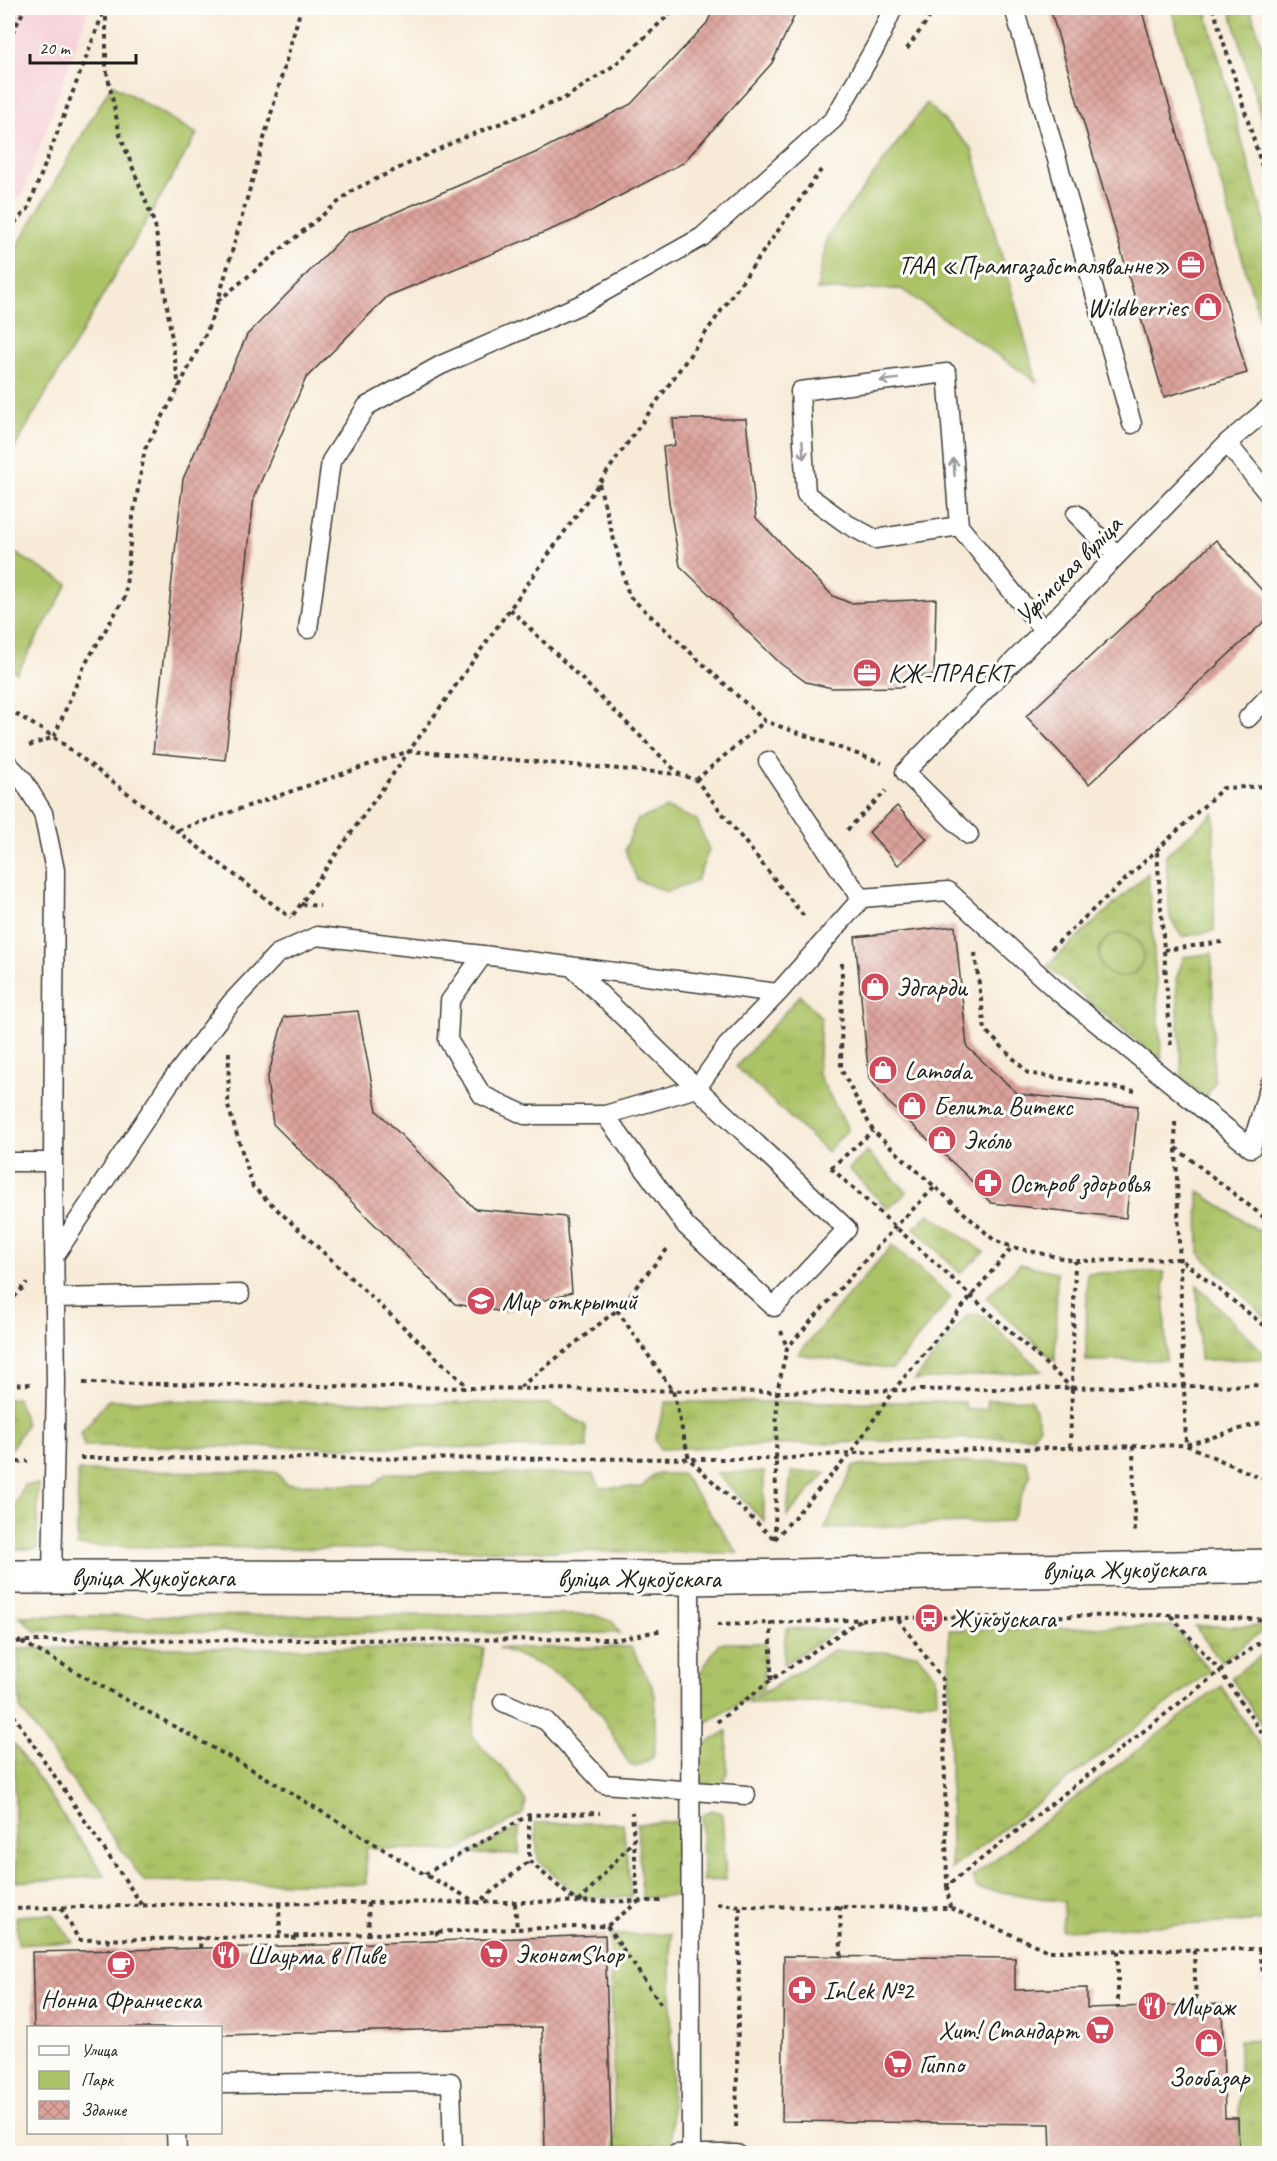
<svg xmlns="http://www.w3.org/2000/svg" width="1277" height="2161" viewBox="0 0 1277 2161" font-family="Caveat,sans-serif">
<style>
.built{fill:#f6cfd9}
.grass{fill:url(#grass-tufts);stroke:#646f41;stroke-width:1.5}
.green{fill:#abc266;stroke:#646f41;stroke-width:1.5}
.building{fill:url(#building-cross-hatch)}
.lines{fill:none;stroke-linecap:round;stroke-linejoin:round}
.lane-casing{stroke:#3d3b38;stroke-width:21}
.secondary-casing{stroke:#3d3b38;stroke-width:36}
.path{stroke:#3d3b38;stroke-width:4;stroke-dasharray:4.5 4.5;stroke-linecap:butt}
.lane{stroke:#fff;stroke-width:18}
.secondary{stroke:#fff;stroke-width:33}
.oneway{stroke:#999}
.labels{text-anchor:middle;stroke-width:6;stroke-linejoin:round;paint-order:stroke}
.poi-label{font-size:26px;fill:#1c1c1c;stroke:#fdfcf7;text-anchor:start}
.street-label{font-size:26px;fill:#1c1c1c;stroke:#fdfcf7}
</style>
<defs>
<pattern id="grass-tufts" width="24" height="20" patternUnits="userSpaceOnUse" patternTransform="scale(1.5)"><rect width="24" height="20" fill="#abc266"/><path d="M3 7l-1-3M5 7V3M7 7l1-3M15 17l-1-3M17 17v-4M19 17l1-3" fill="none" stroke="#93a658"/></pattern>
<pattern id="building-cross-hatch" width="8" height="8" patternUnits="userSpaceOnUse" patternTransform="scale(1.5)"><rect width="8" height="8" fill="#dba19a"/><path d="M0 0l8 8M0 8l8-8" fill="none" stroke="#bb8a84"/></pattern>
</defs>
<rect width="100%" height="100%" fill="#fdfcf7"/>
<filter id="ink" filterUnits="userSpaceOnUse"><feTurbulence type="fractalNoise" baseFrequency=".0167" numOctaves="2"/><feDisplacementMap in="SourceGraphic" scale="12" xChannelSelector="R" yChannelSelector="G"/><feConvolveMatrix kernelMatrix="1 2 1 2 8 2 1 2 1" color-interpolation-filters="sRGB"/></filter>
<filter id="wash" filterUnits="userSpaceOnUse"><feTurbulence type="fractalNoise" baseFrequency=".008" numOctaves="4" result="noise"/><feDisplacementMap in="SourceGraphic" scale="24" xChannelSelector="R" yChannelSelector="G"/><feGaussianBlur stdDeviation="1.35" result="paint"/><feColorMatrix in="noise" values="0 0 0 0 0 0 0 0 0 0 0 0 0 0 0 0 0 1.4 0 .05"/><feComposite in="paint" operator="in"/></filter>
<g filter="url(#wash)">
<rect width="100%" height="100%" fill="#f7ebd8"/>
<path class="built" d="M 8,8 L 83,8 L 88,11 L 23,194 L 8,209 Z"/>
<path class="grass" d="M 1171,8 L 1205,8 L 1269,237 L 1269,352 Z
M 1230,8 L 1250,8 L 1269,68 L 1269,145 Z
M 1214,813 L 1214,931 L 1182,937 L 1170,918 L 1166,855 Z
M 1148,873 L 1162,1062 L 1047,966 Z
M 1212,953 L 1214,1083 L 1205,1099 L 1182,1078 L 1176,979 L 1184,957 Z
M 800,995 L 821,1017 L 818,1074 L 848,1129 L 827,1152 L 736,1067 Z
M 867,1152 L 907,1192 L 888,1209 L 849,1169 Z
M 1198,1191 L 1269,1238 L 1269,1321 L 1199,1253 Z
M 929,1214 L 984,1252 L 960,1273 L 914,1228 Z
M 892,1245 L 951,1297 L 893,1369 L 798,1354 Z
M 1020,1264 L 1057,1272 L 1055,1361 L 986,1298 Z
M 1164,1272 L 1166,1360 L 1086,1361 L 1087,1273 Z
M 1197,1285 L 1269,1358 L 1269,1359 L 1200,1360 Z
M 968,1315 L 981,1315 L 1042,1371 L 915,1380 Z
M 17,1398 L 26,1425 L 11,1449 L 8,1449 L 8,1399 Z
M 1031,1399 L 1040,1426 L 1033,1436 L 660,1449 L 655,1440 L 666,1402 L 965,1402 L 966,1410 L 987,1409 L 987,1400 Z
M 108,1400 L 550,1404 L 586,1426 L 587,1448 L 84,1446 L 81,1433 Z
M 1025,1460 L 1031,1474 L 1011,1521 L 825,1529 L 853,1466 Z
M 78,1471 L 276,1472 L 286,1484 L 374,1485 L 387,1473 L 593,1474 L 601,1488 L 642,1487 L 654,1474 L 682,1474 L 738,1553 L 77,1546 Z
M 764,1472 L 764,1521 L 716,1473 Z
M 791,1472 L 827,1472 L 787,1516 Z
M 38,1484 L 37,1549 L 8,1549 L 8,1524 L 24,1485 Z
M 594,1615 L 613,1622 L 620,1633 L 36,1631 L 19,1616 Z
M 1172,1626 L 1210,1671 L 951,1869 L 949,1630 Z
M 1195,1626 L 1269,1626 L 1221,1662 Z
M 786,1628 L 837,1630 L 783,1665 Z
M 719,1643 L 766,1643 L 763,1690 L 695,1729 L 698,1676 Z
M 631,1647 L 651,1684 L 655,1695 L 655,1746 L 653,1757 L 637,1767 L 630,1765 C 617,1746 608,1722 593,1705 C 568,1676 533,1660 498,1648 Z
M 18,1648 L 484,1648 L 472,1734 L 483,1749 L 508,1774 L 526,1802 L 523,1814 L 457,1851 L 366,1848 L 366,1884 L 144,1881 L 20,1708 Z
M 834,1650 L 917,1654 L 936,1676 L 937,1701 L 747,1703 Z
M 1269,1650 L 1269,1736 L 1231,1678 Z
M 1221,1686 L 1269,1759 L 1269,1921 L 1062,1930 L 1064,1902 L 977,1888 L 972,1877 Z
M 727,1731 L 727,1773 L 722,1783 L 714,1786 L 699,1781 L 698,1748 Z
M 14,1744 L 105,1876 L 16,1882 Z
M 711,1810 L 722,1813 L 726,1880 L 703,1881 L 702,1815 Z
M 680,1821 L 679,1896 L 642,1898 L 637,1824 Z
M 535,1823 L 623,1823 L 631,1897 L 579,1898 L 538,1860 Z
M 519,1827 L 519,1854 L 468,1854 Z
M 53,1914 L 73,1942 L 18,1945 L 16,1916 Z
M 671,1934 L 672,2144 L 615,2147 L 610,1935 Z
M 1269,2040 L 1269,2153 L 1239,2153 L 1239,2041 Z"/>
<path class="green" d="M 112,84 L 197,134 L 8,459 L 8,262 Z
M 927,103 L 972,149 L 1037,382 L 901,289 L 817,290 L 827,237 Z
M 8,549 L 68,584 L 17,673 L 8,668 Z
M 667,808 L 697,820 L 709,850 L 697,880 L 667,892 L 637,880 L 625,850 L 637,820 Z
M1099 955a22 22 0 1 1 44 0a22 22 0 1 1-44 0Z"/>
<g id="blocks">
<path class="building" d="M 714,8 L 798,8 L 772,63 L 683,163 L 572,221 L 388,296 L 306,378 L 254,497 L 225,760 L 153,753 L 183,479 L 247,335 L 347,233 L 535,153 L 631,104 L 707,23 Z
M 1050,8 L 1141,8 L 1247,373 L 1164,397 Z
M 673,419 L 746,419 L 756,518 L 833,596 L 850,603 L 936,599 L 934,675 L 902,678 L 903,687 L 832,688 L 806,682 L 781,664 L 680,566 L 669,502 L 663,447 L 675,445 Z
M 1216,540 L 1269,598 L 1269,617 L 1089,784 L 1026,716 Z
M 897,806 L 927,839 L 898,865 L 869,832 Z
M 955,926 L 967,1047 L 1018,1094 L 1138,1106 L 1126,1218 L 991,1203 L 967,1176 L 887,1101 L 869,1078 L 855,937 Z
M 358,1011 L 377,1111 L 475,1209 L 566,1217 L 572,1292 L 504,1312 L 455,1304 L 273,1124 L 267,1080 L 284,1017 Z
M 605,1935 L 612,2154 L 545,2154 L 542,2027 L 220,2035 L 220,2028 L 34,2028 L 32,1952 L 294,1946 Z
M 784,1956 L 1015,1958 L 1015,1990 L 1087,1988 L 1087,2008 L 1222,2004 L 1225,2118 L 1238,2118 L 1239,2154 L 1051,2154 L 1050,2124 L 782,2121 Z"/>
</g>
</g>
<g filter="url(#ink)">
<use href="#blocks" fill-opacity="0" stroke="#3d3b38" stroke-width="1.5"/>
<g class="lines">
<g class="lane-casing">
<path id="lane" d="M 1014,8 L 1132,424
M 1227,443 L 1270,496
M 1076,514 L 1117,555
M 959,526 L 875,539 L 847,524 L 806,494 L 800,391 L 947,373 L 959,526 L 1044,631
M 308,629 L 331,461 L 367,406 L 441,365 L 582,304 L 702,237 L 834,119 L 877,44 L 893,8
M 1248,718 L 1270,695
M 768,761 L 843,874 L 862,898
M 8,764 L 23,780 L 43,813 L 55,870 L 53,1162 L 56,1383 L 52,1577
M 969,835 L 905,772 L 1227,443 L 1270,407
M 571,966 L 697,1088 L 847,1229 L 774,1307 L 686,1226 L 605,1115
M 778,993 L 483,955 L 450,1001 L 448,1040 L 482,1095 L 525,1115 L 605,1115 L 697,1088 L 727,1046 L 778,993 L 862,898 L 948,891 L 1056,990 L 1251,1148 L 1270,1084
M 8,1162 L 53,1162
M 55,1255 L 169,1084 L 231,1003 L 277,954 L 317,936 L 483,955
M 55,1298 L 240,1294
M 690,1578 L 691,2153
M 503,1702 L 546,1721 L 604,1784 L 746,1795
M 220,2084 L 451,2082 L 453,2154
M 176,2132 L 177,2154
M 676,2154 L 737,2154"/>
</g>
<g class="secondary-casing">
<path id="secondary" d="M 8,1577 L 690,1578 L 1270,1566"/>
</g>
<path class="path" d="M 106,8 L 106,68 L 120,135 L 155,225 L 179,387
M 1213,8 L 1270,192
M 8,41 L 25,8
M 907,49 L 936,8
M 8,230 L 28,209 L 105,8
M 218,301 L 353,190 L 458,140 L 565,98 L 616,64 L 676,8
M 599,484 L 629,596 L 765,721 L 882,763
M 510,609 L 679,774 L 696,780 L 806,919
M 8,709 L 54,737 L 291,918
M 29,746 L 54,737 L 84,666 L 125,597 L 132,523 L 145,449 L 179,387 L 207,331 L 218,301 L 301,8
M 696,780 L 765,721
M 178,830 L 409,751 L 678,774
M 847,830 L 886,791
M 1157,852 L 1171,1048
M 301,904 L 320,906
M 293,915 L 821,170
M 1051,949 L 1223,788 L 1270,786
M 1164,950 L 1222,942
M 975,953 L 985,1030 L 1028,1073 L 1135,1091
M 842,963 L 841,1069 L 873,1131 L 994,1240 L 1012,1247 L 1075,1261 L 1180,1259 L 1270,1330
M 229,1052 L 228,1106 L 253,1187 L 467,1386
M 1175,1122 L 1186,1445 L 1270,1420
M 1176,1148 L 1270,1222
M 831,1168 L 1072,1388 L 1075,1261
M 831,1168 L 873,1131
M 8,1304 L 27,1283
M 617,1310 L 673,1391 L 689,1459 L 774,1539
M 781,1331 L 787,1348
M 83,1383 L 777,1392 L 1270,1385
M 8,1385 L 31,1384
M 520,1387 L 617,1310 L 669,1247
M 1133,1446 L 1135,1535
M 1070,1447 L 1072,1388
M 80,1458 L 778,1459 L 851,1453 L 1186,1445 L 1270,1482
M 8,1463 L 28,1461
M 8,1475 L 15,1463
M 775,1539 L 777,1392 L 787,1348 L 895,1227 L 935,1187
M 775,1539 L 851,1453 L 893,1391 L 1012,1247
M 1171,1616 L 1220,1671 L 1270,1745
M 898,1619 L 943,1680 L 947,1886
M 717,1625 L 898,1618 L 1171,1615 L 1270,1620
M 22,1642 L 260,1774 L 424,1874 L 478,1903 L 529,1861
M 8,1644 L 22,1641 L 619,1639 L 663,1630
M 771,1680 L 771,1621
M 8,1707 L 142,1905
M 717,1722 L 771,1680 L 860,1620
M 529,1816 L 529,1861 L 578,1903
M 425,1874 L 529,1815 L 600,1813
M 579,1902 L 634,1840
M 279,1903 L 280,1937
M 368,1903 L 369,1934
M 515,1903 L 517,1929 L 607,1926 L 638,1902 L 632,1812
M 717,1904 L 740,1906 L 950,1908 L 1049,1951 L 1260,1949 L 1270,1945
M 840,1906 L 841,1956
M 61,1908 L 79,1940 L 280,1937 L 517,1929
M 950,1908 L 947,1886 L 1220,1671 L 1270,1635
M 8,1909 L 198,1904 L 664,1901
M 607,1926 L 663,2007
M 437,1931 L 437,1940
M 294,1936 L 294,1946
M 108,1939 L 109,1950
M 200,1948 L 201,1937
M 1260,1949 L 1270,2032
M 1194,1950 L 1196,2005
M 1118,1951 L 1118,2007
M 736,2127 L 740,1906"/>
<use href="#lane" class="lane"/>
<use href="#secondary" class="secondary"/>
</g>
<defs><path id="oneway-shaft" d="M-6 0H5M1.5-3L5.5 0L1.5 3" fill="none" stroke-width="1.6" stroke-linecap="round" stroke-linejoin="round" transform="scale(1.5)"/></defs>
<g class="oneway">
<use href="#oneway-shaft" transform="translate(889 380) rotate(173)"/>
<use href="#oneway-shaft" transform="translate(803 450) rotate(86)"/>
<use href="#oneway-shaft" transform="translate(954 467) rotate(-94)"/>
</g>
</g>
<defs>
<g id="office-disc" transform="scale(1.5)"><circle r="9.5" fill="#d1495b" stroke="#fdfcf7"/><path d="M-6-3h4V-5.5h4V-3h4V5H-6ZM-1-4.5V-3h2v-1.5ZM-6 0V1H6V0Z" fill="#fff"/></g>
<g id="shop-disc" transform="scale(1.5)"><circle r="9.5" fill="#d1495b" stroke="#fdfcf7"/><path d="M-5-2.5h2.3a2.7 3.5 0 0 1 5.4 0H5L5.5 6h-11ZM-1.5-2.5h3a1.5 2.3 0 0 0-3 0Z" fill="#fff"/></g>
<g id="pharmacy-disc" transform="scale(1.5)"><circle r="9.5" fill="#d1495b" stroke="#fdfcf7"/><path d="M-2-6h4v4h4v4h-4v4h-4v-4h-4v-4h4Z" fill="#fff"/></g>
<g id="school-disc" transform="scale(1.5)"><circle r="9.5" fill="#d1495b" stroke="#fdfcf7"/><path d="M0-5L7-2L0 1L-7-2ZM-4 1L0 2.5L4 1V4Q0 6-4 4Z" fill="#fff"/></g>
<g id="bus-disc" transform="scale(1.5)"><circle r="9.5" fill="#d1495b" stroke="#fdfcf7"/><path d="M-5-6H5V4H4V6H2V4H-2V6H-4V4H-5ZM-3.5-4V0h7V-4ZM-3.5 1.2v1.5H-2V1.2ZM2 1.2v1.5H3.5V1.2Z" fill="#fff"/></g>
<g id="supermarket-disc" transform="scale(1.5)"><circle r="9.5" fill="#d1495b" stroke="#fdfcf7"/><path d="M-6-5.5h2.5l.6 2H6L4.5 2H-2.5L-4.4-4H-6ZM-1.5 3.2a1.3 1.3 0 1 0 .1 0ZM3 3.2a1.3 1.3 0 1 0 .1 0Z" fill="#fff"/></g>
<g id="restaurant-disc" transform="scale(1.5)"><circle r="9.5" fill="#d1495b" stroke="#fdfcf7"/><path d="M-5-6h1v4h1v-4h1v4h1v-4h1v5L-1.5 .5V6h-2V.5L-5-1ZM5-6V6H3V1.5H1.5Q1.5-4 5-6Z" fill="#fff"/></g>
<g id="cafe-disc" transform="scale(1.5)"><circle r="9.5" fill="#d1495b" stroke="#fdfcf7"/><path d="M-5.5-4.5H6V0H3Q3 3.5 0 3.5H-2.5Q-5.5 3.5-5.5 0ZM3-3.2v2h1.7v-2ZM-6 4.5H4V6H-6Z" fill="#fff"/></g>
</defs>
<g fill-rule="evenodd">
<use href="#office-disc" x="1191" y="265"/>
<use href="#shop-disc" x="1208" y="307"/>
<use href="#office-disc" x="867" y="673"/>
<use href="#shop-disc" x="875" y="987"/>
<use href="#shop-disc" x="883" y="1070"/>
<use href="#shop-disc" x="912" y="1106"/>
<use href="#shop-disc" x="942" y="1140"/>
<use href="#pharmacy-disc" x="988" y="1183"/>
<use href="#school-disc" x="481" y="1301"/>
<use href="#bus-disc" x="929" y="1618"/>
<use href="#supermarket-disc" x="494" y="1954"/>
<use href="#restaurant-disc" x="226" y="1955"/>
<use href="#cafe-disc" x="121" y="1965"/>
<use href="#pharmacy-disc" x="802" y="1990"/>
<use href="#restaurant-disc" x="1152" y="2006"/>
<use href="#supermarket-disc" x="1100" y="2030"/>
<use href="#shop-disc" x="1209" y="2043"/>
<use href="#supermarket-disc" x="898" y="2064"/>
</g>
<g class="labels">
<g class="poi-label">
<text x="1170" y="274" text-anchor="end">ТАА «Прамгазабсталяванне»</text>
<text x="1187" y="316" text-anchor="end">Wildberries</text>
<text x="888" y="682">КЖ-ПРАЕКТ</text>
<text x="896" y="996">Эдгарди</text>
<text x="904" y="1079">Lamoda</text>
<text x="933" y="1115">Белита Витекс</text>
<text x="963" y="1149">Эко́ль</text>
<text x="1009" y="1192">Остров здоровья</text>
<text x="502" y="1310">Мир открытий</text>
<text x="950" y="1627">Жукоўскага</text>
<text x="515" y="1963">ЭкономShop</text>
<text x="247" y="1964">Шаурма в Пиве</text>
<text x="823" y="1999">InLek №2</text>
<text x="121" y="2008" text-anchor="middle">Нонна Франческа</text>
<text x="1173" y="2015">Мираж</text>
<text x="1079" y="2039" text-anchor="end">Хит! Стандарт</text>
<text x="919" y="2073">Гиппо</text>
<text x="1209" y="2086" text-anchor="middle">Зообазар</text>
</g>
<g class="street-label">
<text transform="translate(1068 570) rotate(-46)" y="9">Уфімская вуліца</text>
<text transform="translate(1124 1569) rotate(-1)" y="9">вуліца Жукоўскага</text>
<text x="153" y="1586">вуліца Жукоўскага</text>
<text x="639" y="1587">вуліца Жукоўскага</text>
</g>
</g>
<rect width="1277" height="2161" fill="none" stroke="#fdfcf7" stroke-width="30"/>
<rect x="27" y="2026" width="195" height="108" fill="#fdfcf7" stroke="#a3a29f" stroke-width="1.5"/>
<rect x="39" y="2046" width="30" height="9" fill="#ffffff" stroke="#a3a29f" stroke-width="1.5"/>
<text x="81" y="2056" font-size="18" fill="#1c1c1c">Улица</text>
<rect x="39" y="2071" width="30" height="18" fill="#abc266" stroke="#a3a29f" stroke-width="1.5"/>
<text x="81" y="2086" font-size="18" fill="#1c1c1c">Парк</text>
<rect x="39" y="2101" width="30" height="18" fill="url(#building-cross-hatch)" stroke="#a3a29f" stroke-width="1.5"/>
<text x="81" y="2116" font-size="18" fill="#1c1c1c">Здание</text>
<path d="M30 54v9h106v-9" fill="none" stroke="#1c1c1c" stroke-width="3"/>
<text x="39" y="54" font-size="18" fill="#1c1c1c" stroke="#fdfcf7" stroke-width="4.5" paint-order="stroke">20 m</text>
</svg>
